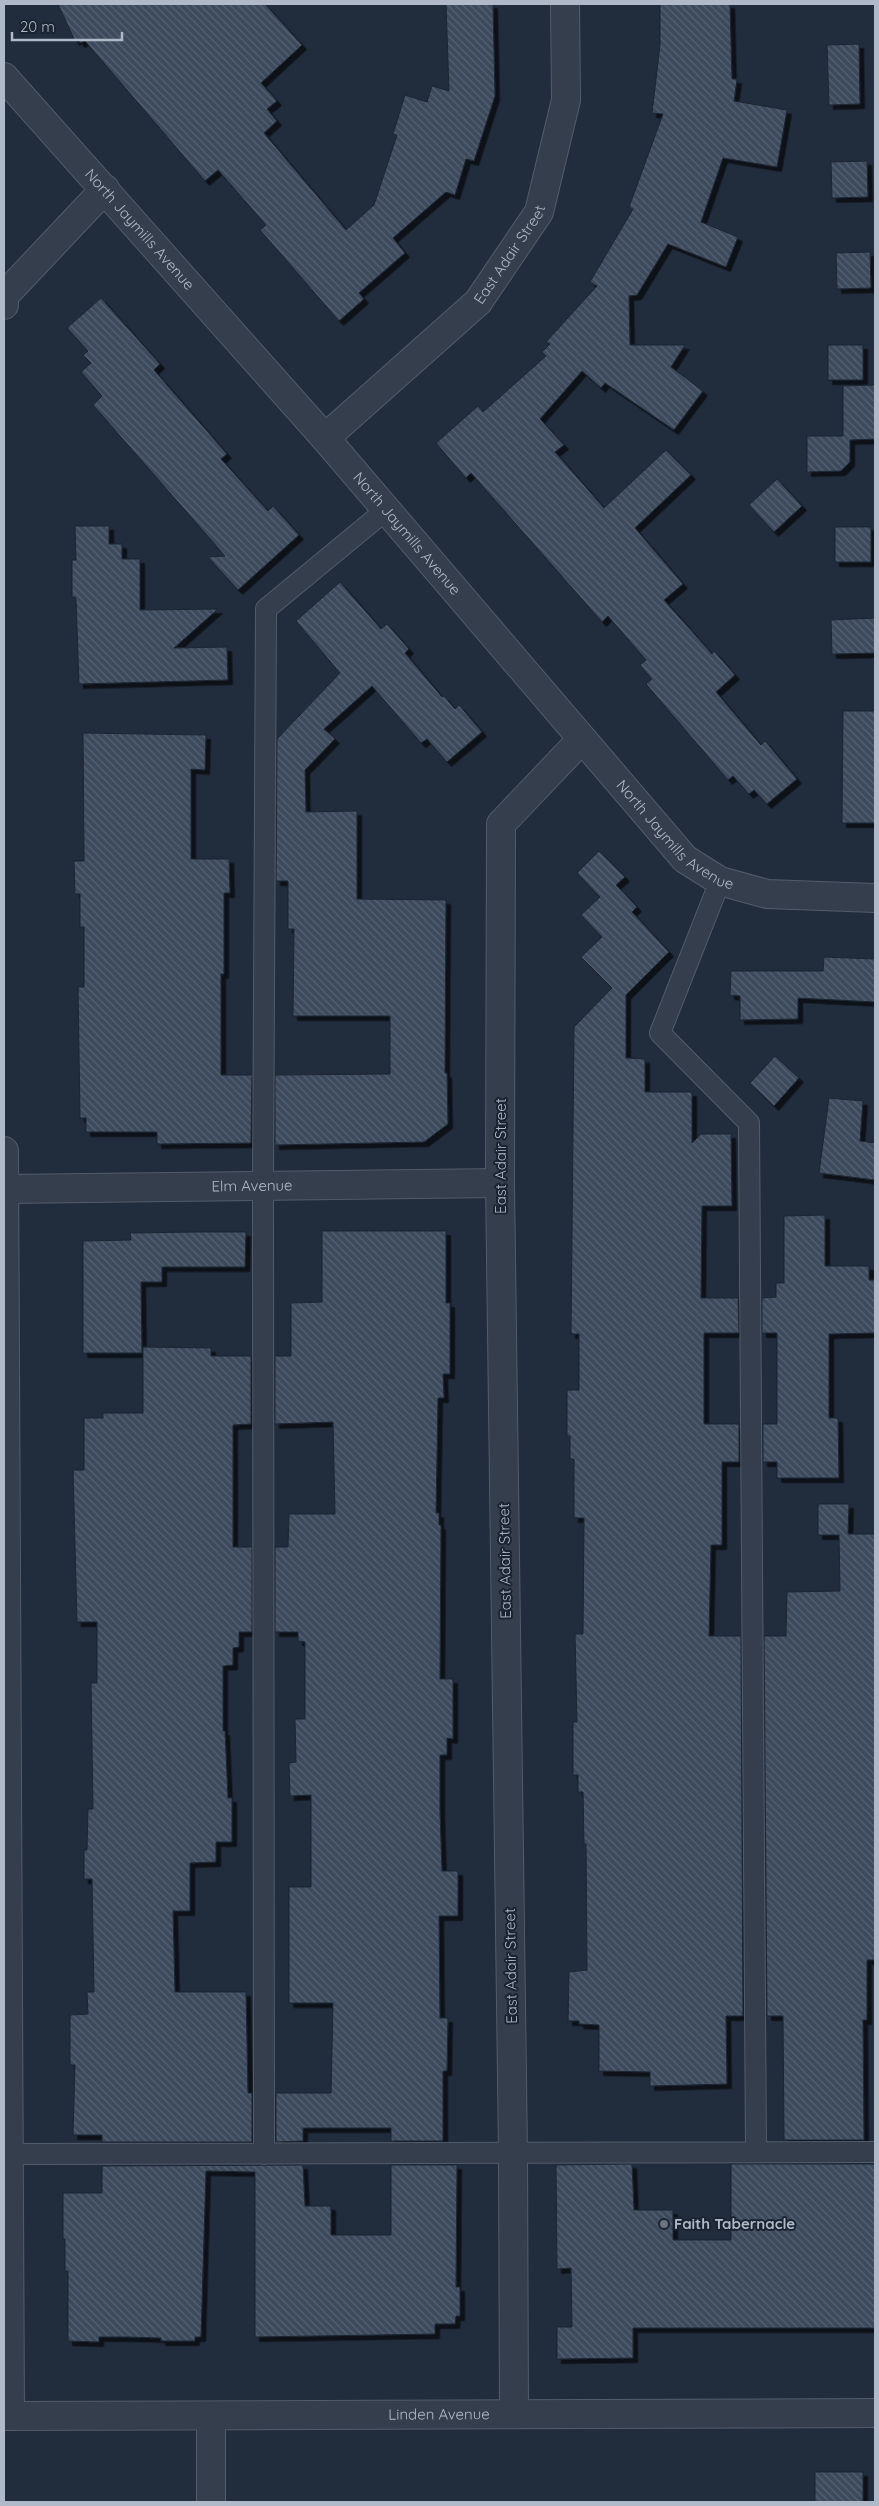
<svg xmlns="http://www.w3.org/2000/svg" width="879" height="2506" viewBox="0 0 879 2506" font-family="Quicksand,sans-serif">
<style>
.building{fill:url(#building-back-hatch);stroke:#1c2633;filter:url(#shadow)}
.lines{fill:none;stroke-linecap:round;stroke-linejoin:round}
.service-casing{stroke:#535c6a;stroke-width:22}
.minor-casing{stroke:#535c6a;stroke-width:30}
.service{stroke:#353e4c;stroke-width:20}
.minor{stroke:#353e4c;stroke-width:28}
.worship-dot{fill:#6b7280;stroke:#1a2431;stroke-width:2}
.labels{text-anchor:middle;stroke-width:4;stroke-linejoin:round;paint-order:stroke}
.street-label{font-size:15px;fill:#b0b9c8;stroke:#1a2431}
.poi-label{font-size:15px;font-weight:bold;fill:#b0b9c8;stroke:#1a2431;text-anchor:start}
</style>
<defs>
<pattern id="building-back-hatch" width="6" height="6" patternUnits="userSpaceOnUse" patternTransform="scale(1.25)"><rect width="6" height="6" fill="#3d4a5b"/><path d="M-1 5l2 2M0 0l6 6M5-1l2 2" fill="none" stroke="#566271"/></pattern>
<filter id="shadow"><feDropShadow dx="4.5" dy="4.5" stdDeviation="0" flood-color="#0009"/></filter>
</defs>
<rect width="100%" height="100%" fill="#212c3c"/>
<path class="building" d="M 58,4 L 265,4 L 302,45 L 261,83 L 277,101 L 267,109 L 277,121 L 264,133 L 346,230 L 374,205 L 397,135 L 393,134 L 405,95 L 427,102 L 432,86 L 449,91 L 446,4 L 493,4 L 495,96 L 474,161 L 466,159 L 455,195 L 446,192 L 393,238 L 405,253 L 359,293 L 364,299 L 339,321 L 260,230 L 266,225 L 218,170 L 205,181 L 85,41 L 80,43 L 78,39 L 75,41 Z
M 660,4 L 730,4 L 732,79 L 737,79 L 734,101 L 787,110 L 777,167 L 723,158 L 701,222 L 738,237 L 726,267 L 668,244 L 637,295 L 629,296 L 630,345 L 685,345 L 671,367 L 703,391 L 674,430 L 605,383 L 601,388 L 582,371 L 540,419 L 564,445 L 555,452 L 604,508 L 666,450 L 691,475 L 635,528 L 683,584 L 664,600 L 712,654 L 714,651 L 735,675 L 716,692 L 761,745 L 765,741 L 797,779 L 767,804 L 754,790 L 749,794 L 733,776 L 728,780 L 646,684 L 652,679 L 640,665 L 646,660 L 608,616 L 602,622 L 471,473 L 466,478 L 436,443 L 478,406 L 483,412 L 546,356 L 542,352 L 550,344 L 546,342 L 597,286 L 590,282 L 633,209 L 629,207 L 663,114 L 652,113 L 660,45 Z
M 859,44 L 860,104 L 829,105 L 827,45 Z
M 867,161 L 868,197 L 832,198 L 831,162 Z
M 870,252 L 871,288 L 837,289 L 836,253 Z
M 101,298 L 160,364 L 154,370 L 227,454 L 221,459 L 268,511 L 273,506 L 299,535 L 238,590 L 208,557 L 225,556 L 93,405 L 102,396 L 81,372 L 91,363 L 83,355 L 88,351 L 67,328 Z
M 828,345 L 863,345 L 863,380 L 828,380 Z
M 875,385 L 875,439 L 850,440 L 850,462 L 841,471 L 807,472 L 807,436 L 843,436 L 843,386 Z
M 777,479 L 802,506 L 774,532 L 749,505 Z
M 75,526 L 109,526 L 109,544 L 122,544 L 122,559 L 140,559 L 140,610 L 218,609 L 174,648 L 227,647 L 228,680 L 79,684 L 76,600 L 75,597 L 72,597 L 72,560 L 76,560 Z
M 835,527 L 871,527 L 871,562 L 835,562 Z
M 340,582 L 381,629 L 387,624 L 409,649 L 405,653 L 442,697 L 444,696 L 455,709 L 459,705 L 482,732 L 447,762 L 427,739 L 421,743 L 372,686 L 324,729 L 335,739 L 305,770 L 306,812 L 357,811 L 357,899 L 446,900 L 445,1073 L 447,1073 L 448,1124 L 424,1142 L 275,1145 L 275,1075 L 390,1074 L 390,1016 L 293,1016 L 294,929 L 288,929 L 288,881 L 276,881 L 277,739 L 340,673 L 296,621 Z
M 875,618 L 875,653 L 832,654 L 831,620 Z
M 843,711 L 875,711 L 875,823 L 842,823 Z
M 83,733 L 206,735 L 205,770 L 191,769 L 191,859 L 229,859 L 230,893 L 224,893 L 224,974 L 221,974 L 221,1075 L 252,1075 L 251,1143 L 157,1144 L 157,1132 L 86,1132 L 86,1118 L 80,1118 L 78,987 L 84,987 L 84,927 L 80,927 L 80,894 L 75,894 L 74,861 L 84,861 Z
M 599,851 L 625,877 L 616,885 L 637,907 L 632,912 L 669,952 L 626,995 L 626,1058 L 645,1059 L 645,1092 L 692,1092 L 692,1143 L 701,1134 L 731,1134 L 732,1206 L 702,1206 L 701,1298 L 738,1298 L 739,1333 L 704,1333 L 704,1424 L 739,1424 L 739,1462 L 722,1462 L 722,1545 L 711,1545 L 709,1636 L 741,1636 L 743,2016 L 726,2016 L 727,2084 L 650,2086 L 650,2072 L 599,2071 L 599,2025 L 579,2024 L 579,2021 L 568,2021 L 569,1972 L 587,1970 L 586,1844 L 584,1844 L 583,1792 L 578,1792 L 578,1775 L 573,1775 L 573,1722 L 577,1722 L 575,1634 L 583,1634 L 584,1518 L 574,1518 L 574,1459 L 570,1459 L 570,1436 L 567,1436 L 567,1390 L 579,1390 L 579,1334 L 571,1334 L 574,1027 L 612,988 L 581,957 L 602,937 L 581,915 L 600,897 L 577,873 Z
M 824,957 L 875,959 L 875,1002 L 798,998 L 798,1019 L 740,1020 L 740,996 L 730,995 L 731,971 L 823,971 Z
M 775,1056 L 799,1078 L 774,1106 L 750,1083 Z
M 829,1098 L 863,1101 L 860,1141 L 875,1143 L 875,1180 L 819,1173 Z
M 825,1215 L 825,1266 L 869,1266 L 869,1280 L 875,1280 L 875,1333 L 829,1334 L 829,1418 L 838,1418 L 839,1478 L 777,1478 L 777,1462 L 763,1462 L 763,1424 L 777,1424 L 777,1333 L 762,1333 L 762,1298 L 776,1297 L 776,1283 L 784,1283 L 784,1216 Z
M 322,1231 L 446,1231 L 446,1303 L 450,1303 L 450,1374 L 443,1374 L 444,1398 L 438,1398 L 436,1513 L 439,1513 L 439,1525 L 441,1525 L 440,1679 L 453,1679 L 453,1739 L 447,1738 L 447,1755 L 440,1755 L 440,1813 L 442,1871 L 458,1871 L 458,1916 L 439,1916 L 440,2018 L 448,2018 L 447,2071 L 443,2071 L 443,2141 L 391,2141 L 391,2128 L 303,2128 L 303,2141 L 276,2142 L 276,2093 L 331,2093 L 333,2003 L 289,2003 L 289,1887 L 311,1887 L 311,1795 L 290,1796 L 289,1763 L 296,1762 L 295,1719 L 305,1719 L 305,1642 L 298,1641 L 298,1632 L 275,1632 L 275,1547 L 288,1547 L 289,1514 L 335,1514 L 333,1422 L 275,1424 L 275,1356 L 291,1356 L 291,1303 L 322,1302 Z
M 198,1232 L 246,1232 L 245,1267 L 162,1267 L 162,1282 L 141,1282 L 142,1353 L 83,1353 L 83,1241 L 131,1240 L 130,1233 Z
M 143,1347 L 211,1348 L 211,1356 L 251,1356 L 251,1424 L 233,1425 L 233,1547 L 252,1547 L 252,1632 L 239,1632 L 239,1647 L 233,1648 L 233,1665 L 223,1666 L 223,1731 L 225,1731 L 228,1798 L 232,1798 L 232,1842 L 216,1842 L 216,1862 L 190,1863 L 190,1911 L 173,1911 L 175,1992 L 246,1992 L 248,2093 L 252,2093 L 252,2142 L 102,2142 L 102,2135 L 73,2135 L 75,2065 L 70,2065 L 70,2015 L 88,2014 L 87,1992 L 94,1992 L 92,1879 L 84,1879 L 84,1850 L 87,1850 L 88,1809 L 93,1809 L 91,1683 L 97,1683 L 97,1622 L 77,1622 L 73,1470 L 84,1470 L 84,1418 L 103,1418 L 103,1413 L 143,1413 Z
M 818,1504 L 849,1504 L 848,1534 L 875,1534 L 875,1960 L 867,1960 L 867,2020 L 863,2020 L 864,2140 L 784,2140 L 783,2016 L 767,2016 L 764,1636 L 786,1636 L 787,1592 L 840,1591 L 839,1535 L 818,1535 Z
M 632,2164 L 634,2210 L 673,2210 L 673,2240 L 731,2240 L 731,2164 L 875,2164 L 875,2328 L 633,2328 L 633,2358 L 557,2359 L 557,2327 L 572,2327 L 571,2268 L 557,2269 L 556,2165 Z
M 303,2165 L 305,2206 L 331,2206 L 331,2235 L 391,2235 L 391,2165 L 457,2165 L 456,2287 L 460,2287 L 460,2316 L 456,2316 L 455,2324 L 435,2324 L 435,2334 L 255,2337 L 255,2172 L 206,2171 L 201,2337 L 195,2337 L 195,2341 L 161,2341 L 161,2338 L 127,2337 L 99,2337 L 99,2342 L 68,2341 L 68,2271 L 65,2271 L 65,2239 L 63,2239 L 63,2193 L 102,2193 L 102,2166 Z
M 815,2472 L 863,2472 L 863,2502 L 815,2502 Z"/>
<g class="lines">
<g class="service-casing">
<path id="service" d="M 720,881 L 660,1033 L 749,1123 L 756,2152
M 4,2154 L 875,2152
M 264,2154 L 263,1186 L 266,609 L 386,510"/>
</g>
<g class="minor-casing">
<g id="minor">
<path id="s1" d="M 4,77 L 325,438 L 685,859 L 720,881 L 767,894 L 875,898"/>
<path d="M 4,305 L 4,296 L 105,189"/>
<path id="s2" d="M 325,438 L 478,302 L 539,212 L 566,100 L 565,4"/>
<path d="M 4,1151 L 10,2416"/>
<path id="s3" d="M 4,1189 L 500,1183"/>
<path d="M 514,2414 L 513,2153 L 500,1183 L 501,824 L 581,740"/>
<path id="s4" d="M 4,2416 L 875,2413"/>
<path d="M 211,2416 L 211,2502"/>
</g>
</g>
<use href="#service" class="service"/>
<use href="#minor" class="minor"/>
</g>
<circle class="worship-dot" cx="664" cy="2224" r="5"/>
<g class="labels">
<g class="street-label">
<text dy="5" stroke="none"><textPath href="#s1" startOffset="204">North Jaymills Avenue</textPath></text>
<text dy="5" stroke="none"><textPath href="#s2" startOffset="262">East Adair Street</textPath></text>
<text dy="5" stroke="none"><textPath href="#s1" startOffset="609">North Jaymills Avenue</textPath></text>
<text dy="5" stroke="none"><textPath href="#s1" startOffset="1014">North Jaymills Avenue</textPath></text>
<text transform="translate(501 1156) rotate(-90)" y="5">East Adair Street</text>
<text dy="5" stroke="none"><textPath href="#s3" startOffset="248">Elm Avenue</textPath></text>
<text transform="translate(505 1561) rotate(-91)" y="5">East Adair Street</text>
<text transform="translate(511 1966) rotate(-91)" y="5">East Adair Street</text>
<text dy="5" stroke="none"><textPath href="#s4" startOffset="435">Linden Avenue</textPath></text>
</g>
<g class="poi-label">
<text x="674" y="2229">Faith Tabernacle</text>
</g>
</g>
<rect width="879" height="2506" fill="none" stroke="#b0b9c8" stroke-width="10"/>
<path d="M12 32v8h110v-8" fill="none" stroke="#b0b9c8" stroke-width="2.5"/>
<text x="20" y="32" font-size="15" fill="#b0b9c8" stroke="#1a2431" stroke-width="4" paint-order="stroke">20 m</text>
</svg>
